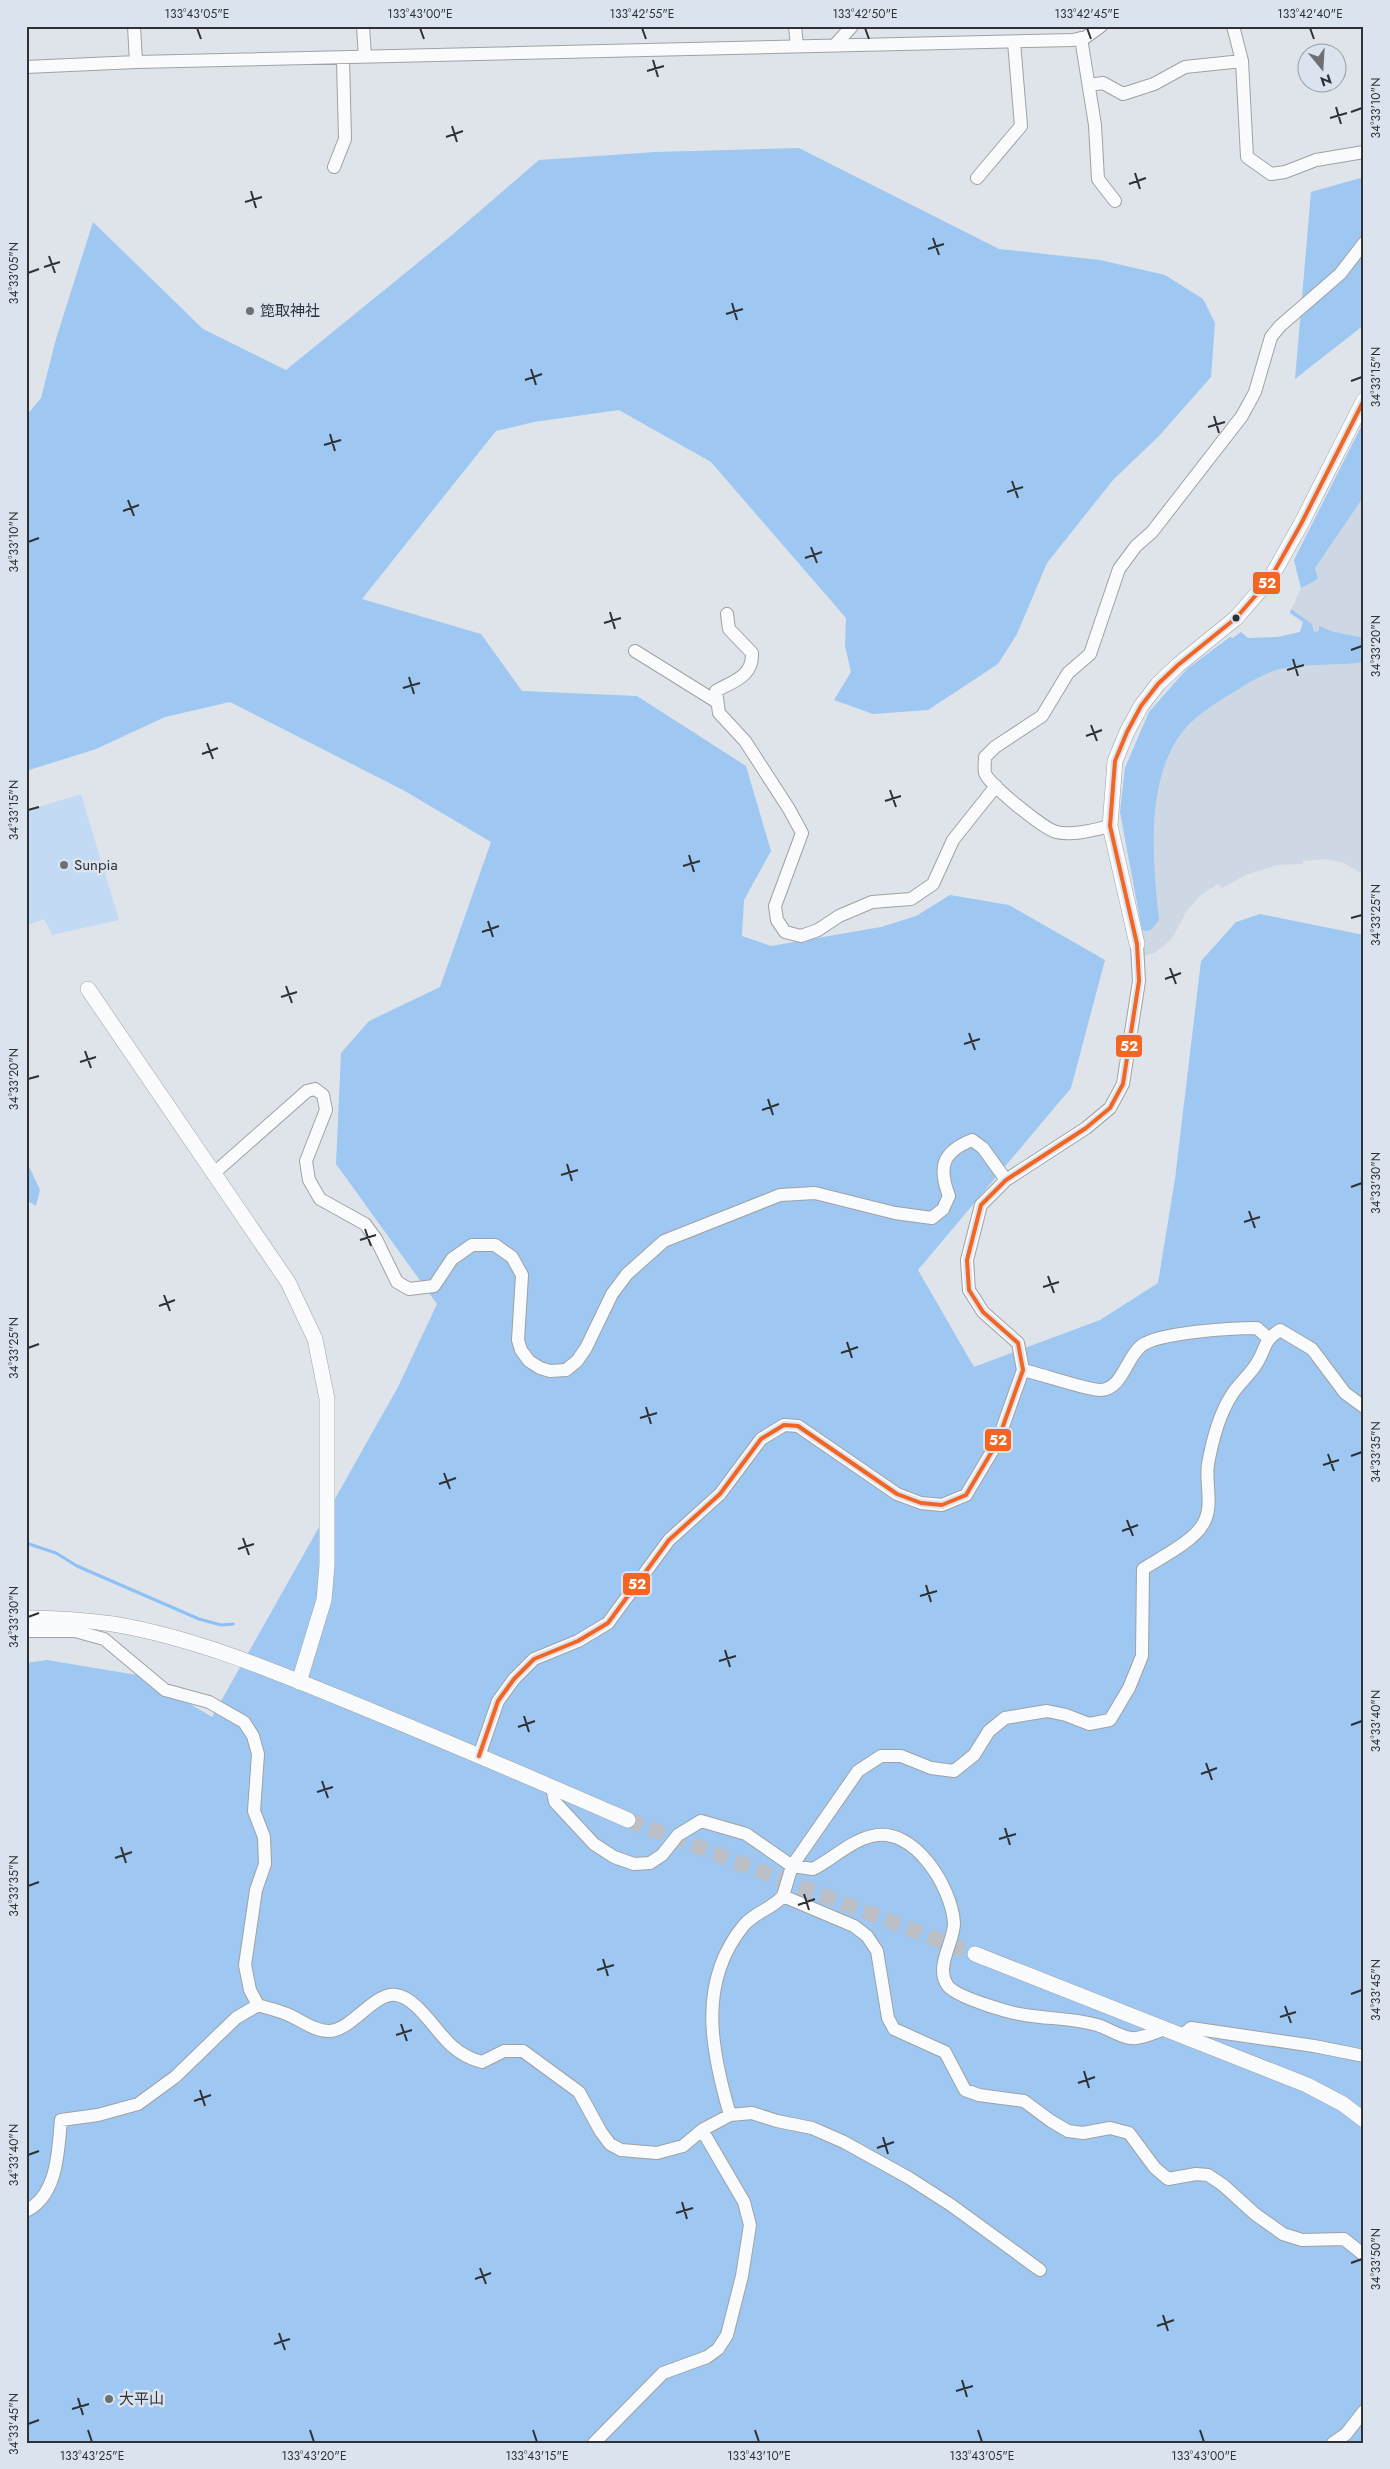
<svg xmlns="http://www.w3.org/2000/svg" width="1390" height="2469" viewBox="0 0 1390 2469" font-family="Jost,'Noto Sans JP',sans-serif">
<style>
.built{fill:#ced8e4}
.green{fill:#c2daf4}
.forest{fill:#9ec7f2}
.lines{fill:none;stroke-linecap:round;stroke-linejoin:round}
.stream{stroke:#8dc1f6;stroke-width:3}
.tertiary-tunnel{stroke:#bcc0c6;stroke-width:15;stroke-dasharray:15 8;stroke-linecap:butt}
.minor-casing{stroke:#9ea2a6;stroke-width:14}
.tertiary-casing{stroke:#9ea2a6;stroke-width:16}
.minor{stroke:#fafbfc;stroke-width:12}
.tertiary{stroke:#fafbfc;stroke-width:15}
.bus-1-casing{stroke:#dbe4ee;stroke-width:8}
.bus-1{stroke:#f26522;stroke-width:4}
.ticks{fill:none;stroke:#2e3135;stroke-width:2}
.poi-dot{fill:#6c7074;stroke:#dbe4ee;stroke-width:2}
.bus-dot{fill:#2e3135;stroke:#dbe4ee;stroke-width:2}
.labels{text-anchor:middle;stroke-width:5;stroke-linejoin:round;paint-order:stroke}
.poi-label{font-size:15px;fill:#2e3135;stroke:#dbe4ee;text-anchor:start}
.line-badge{stroke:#dbe4ee;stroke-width:2}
.badge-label{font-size:14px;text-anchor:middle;font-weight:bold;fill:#fff}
.neatline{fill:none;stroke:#2e3135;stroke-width:2}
.ticks-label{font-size:12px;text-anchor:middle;fill:#2e3135}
</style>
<rect width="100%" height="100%" fill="#dfe4ea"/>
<path class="built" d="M 1364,421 L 1364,875 L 1342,862 L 1324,859 L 1303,861 L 1303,864 L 1277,865 L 1246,875 L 1222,888 L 1218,884 L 1201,895 L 1186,912 L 1173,937 L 1165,945 L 1154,953 L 1144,956 L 1142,929 L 1120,812 L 1125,768 L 1149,712 L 1187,669 L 1230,637 L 1233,638 L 1241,632 L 1248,638 L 1278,637 L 1300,632 L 1303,622 L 1290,613 L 1301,588 L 1294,560 Z"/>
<path class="green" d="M 81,794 L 119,920 L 52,935 L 44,919 L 26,926 L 26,811 Z"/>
<path class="forest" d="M 799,148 L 999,249 L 1100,260 L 1165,275 L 1203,299 L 1215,323 L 1211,377 L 1159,436 L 1113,480 L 1047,563 L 1017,634 L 998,664 L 928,710 L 873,714 L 834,700 L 851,672 L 845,646 L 846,618 L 711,462 L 619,410 L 534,422 L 496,431 L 362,599 L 481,634 L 522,691 L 637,696 L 746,766 L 771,851 L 744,900 L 742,936 L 771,946 L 881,927 L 916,916 L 950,895 L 1009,905 L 1105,960 L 1071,1088 L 918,1270 L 974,1367 L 1100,1320 L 1158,1283 L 1175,1179 L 1201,961 L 1236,922 L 1260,914 L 1364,935 L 1364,2443 L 26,2443 L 26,1663 L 47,1660 L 143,1676 L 212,1717 L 398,1387 L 437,1304 L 336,1164 L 341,1053 L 369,1021 L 440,987 L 491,842 L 403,790 L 230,702 L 165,717 L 96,749 L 26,771 L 26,416 L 41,398 L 56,339 L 93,222 L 203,329 L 286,370 L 452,235 L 539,160 L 655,152 Z
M 1364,177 L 1364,325 L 1295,379 L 1311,192 Z
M 1364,421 L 1364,496 L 1315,568 L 1318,579 L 1301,588 L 1294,560 Z
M 1291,609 L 1312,624 L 1314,632 L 1319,631 L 1319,626 L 1334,632 L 1364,638 L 1364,662 C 1338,666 1310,663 1284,668 C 1264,672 1244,686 1227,696 C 1211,706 1191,719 1180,735 C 1145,784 1153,863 1159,920 L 1152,929 L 1147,931 L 1142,930 L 1120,812 L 1125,768 L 1149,712 L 1187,669 L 1230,637 L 1233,638 L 1241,632 L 1248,638 L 1278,637 L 1300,632 L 1303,622 L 1290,613 Z
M 26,1160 L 40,1190 L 36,1206 L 26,1200 Z"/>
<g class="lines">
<path class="stream" d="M 26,1543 L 56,1553 L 77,1566 L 199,1619 L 221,1625 L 233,1624"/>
<path class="tertiary-tunnel" d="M 628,1820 L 975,1954"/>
<g class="minor-casing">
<path id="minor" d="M 134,26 L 136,62
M 363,26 L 365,57
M 795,26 L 797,46
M 1233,26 L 1242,61 L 1247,157 L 1271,174 L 1285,172 L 1316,160 L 1364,152
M 1081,38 L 1095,125 L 1098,179 L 1115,201
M 835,45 L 852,26
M 26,67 L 136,62 L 1073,40 L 1086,37 L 1101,26
M 1089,85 L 1103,83 L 1123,94 L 1154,84 L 1185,67 L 1242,61
M 334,167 L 345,139 L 343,59
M 977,178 L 1021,126 L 1014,42
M 727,614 L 729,629 L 752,653 C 753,677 733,681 716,691 L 719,713 L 745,741 L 789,809 L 802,833 L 775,906 L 777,920 L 785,932 L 801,936 L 818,930 L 839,916 L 872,902 L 911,899 L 933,884 L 953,840 L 996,786
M 635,651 L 717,702
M 1110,826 C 1094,830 1072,836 1056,832 C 1044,829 988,784 985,773 C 984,768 985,762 985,757 L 995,747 L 1042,716 L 1068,673 L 1090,654 L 1119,569 L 1136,546 L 1152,532 L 1242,416 L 1255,392 L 1271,337 L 1280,326 L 1340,274 L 1364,243
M 213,1174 L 307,1091 L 315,1089 L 323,1095 L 326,1110 L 306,1161 L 309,1180 L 320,1199 L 365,1224 L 376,1239 L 397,1282 L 409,1289 L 434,1286 L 452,1259 L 472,1245 L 495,1245 L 512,1257 L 522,1275 L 518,1340 L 521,1350 L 529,1361 L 540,1368 L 550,1371 L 566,1370 L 577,1361 L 586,1348 L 612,1294 L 627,1274 L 664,1241 L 780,1195 L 815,1193 L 895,1213 L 932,1218 L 943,1209 L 949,1196 C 938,1167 942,1152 972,1140 L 983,1148 L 1006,1180
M 1023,1370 C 1038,1373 1090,1391 1101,1390 C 1123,1388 1126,1358 1141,1346 C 1158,1332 1234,1328 1257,1328 L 1268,1338
M 1364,1407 L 1345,1393 L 1312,1349 L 1280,1330 C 1262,1342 1267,1347 1257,1363 C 1250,1375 1238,1384 1231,1396 C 1219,1415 1212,1442 1208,1464 C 1205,1484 1214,1506 1203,1524 C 1194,1541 1160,1558 1143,1569 L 1142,1656 L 1129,1688 L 1110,1720 L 1089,1724 L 1066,1715 L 1047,1711 L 1005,1718 L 989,1731 L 974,1755 L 954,1771 L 931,1768 L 901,1756 L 881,1756 L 858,1771 L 792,1866 L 783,1896 L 854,1926 L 867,1936 L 877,1951 L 888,2018 L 894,2029 L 945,2052 L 965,2090 L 979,2095 L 1024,2101 L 1051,2121 L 1068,2131 L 1083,2133 L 1110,2128 L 1129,2133 L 1155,2168 L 1168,2179 L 1196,2174 L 1208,2175 L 1223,2185 L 1255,2214 L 1283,2234 L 1302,2240 L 1344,2239 L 1364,2255
M 26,1631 L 75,1631 L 104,1639 L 165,1690 L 209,1702 L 244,1722 L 253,1736 L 258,1754 L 254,1811 L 264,1837 L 265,1864 L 256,1890 L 245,1965 L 250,1990 L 258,2005
M 479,1756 L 498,1701 L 514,1679 L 534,1659 L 578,1641 L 608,1623 L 669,1540 L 720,1494 L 761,1439 L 784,1425 L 798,1426 L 897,1494 L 921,1503 L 942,1505 L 966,1495 L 997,1443 L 1023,1370 L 1018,1343 L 983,1312 L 969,1290 L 967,1260 L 981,1205 L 1006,1180 L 1086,1128 L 1110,1108 L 1123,1084 L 1139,981 L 1137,944
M 552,1787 L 555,1802 L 594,1844 L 614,1857 L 634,1864 L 650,1863 L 662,1855 L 678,1835 L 701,1821 L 746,1834 L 792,1866 L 813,1869 C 833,1859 850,1841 872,1836 C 914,1825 952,1888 954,1923 C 954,1943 934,1967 948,1986 C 958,1998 1010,2013 1025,2015 C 1049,2019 1073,2018 1097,2025 C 1108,2028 1125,2040 1136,2038 C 1146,2037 1156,2032 1165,2029
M 1182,2035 L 1191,2028 L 1314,2046 L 1364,2056
M 730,2115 C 711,2050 697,1982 744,1925 C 755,1912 772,1909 783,1896
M 26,2211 C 58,2195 58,2151 61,2120 L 98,2115 L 138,2104 L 175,2077 L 236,2018 L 258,2005 C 267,2008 276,2010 284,2013 C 299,2018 314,2032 330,2031 C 353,2029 374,1992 396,1995 C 416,1997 437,2033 452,2046 C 461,2054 470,2059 482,2062 L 504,2051 L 523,2051 L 579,2092 L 601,2132 L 610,2144 L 621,2150 L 657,2153 L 683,2146 L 702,2130 L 730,2115 L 752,2113 L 777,2121 L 812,2128 L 844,2142 L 909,2178 L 951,2205 L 1040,2270
M 594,2443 L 663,2373 L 707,2357 L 718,2349 L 727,2335 L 742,2276 L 750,2225 L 744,2202 L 702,2130
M 1333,2443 L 1346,2434 L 1364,2411"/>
</g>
<g class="tertiary-casing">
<path id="tertiary" d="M 1137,944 L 1110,826 L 1115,761 L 1127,732 L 1141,706 L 1158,684 L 1178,665 L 1236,618 L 1270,579 L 1301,524 L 1364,400
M 88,989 L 288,1282 L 315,1339 L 327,1399 L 327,1565 L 324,1600 L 299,1682
M 26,1618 C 55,1618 84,1620 113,1624 C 203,1639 290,1678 374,1712 C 459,1747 543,1783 628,1820
M 975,1954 L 1307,2085 L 1343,2104 L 1364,2120"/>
</g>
<use href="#minor" class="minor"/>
<use href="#tertiary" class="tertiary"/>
<g class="bus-1-casing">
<path id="bus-1" d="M 479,1756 L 498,1701 L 514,1679 L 534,1659 L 578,1641 L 608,1623 L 669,1540 L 720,1494 L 761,1439 L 784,1425 L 798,1426 L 897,1494 L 921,1503 L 942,1505 L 966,1495 L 997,1443 L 1023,1370 L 1018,1343 L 983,1312 L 969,1290 L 967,1260 L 981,1205 L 1006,1180 L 1086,1128 L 1110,1108 L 1123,1084 L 1139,981 L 1137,944 L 1110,826 L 1115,761 L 1127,732 L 1141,706 L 1158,684 L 1178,665 L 1236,618 L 1270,579 L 1301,524 L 1364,400"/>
</g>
<use href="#bus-1" class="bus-1"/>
</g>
<path class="ticks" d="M 197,28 L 201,39M 420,28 L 424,39M 642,28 L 646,39M 865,28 L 869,39M 1087,28 L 1091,39M 1310,28 L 1314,39M 653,60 L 658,77M 647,71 L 664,66M 1336,107 L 1341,124M 1351,112 L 1362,108M 1330,118 L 1347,113M 452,126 L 457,142M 446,137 L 463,131M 1135,173 L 1140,189M 1129,184 L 1146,178M 251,191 L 256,208M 245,202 L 262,197M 933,238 L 939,255M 928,249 L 944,244M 49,256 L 55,273M 44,267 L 60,262M 28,273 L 39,269M 732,303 L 737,320M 726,314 L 743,309M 531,369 L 536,385M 525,380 L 542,374M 1351,381 L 1362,377M 1214,416 L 1219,433M 1208,427 L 1225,422M 330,434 L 335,451M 324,445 L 341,440M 1012,481 L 1018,498M 1007,492 L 1023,487M 128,500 L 134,516M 123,511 L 139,505M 28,542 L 39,538M 811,547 L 817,563M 805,558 L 822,552M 610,612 L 615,629M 604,623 L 621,618M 1351,650 L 1362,646M 1293,659 L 1298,676M 1287,670 L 1304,665M 409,677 L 414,694M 403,688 L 420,683M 1091,725 L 1097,741M 1086,736 L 1102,730M 207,743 L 213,759M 202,754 L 218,748M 890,790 L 896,807M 885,801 L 901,796M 28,810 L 39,807M 689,855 L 694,872M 683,866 L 700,861M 1351,918 L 1362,915M 488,921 L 493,937M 482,932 L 499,926M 1170,968 L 1176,984M 1165,979 L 1181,973M 286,986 L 292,1003M 281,997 L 297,992M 969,1033 L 975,1050M 964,1044 L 980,1039M 85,1051 L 91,1068M 80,1062 L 96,1057M 28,1079 L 39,1076M 768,1099 L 773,1115M 762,1110 L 779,1104M 567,1164 L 572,1181M 561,1175 L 578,1170M 1351,1187 L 1362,1183M 1249,1211 L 1255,1228M 1244,1222 L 1260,1217M 365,1229 L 371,1246M 360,1240 L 376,1235M 1048,1276 L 1054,1293M 1043,1287 L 1059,1282M 164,1295 L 170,1311M 159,1306 L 175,1300M 847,1342 L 852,1358M 28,1348 L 39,1344M 841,1353 L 858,1347M 646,1407 L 651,1424M 640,1418 L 657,1413M 1328,1454 L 1334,1471M 1351,1456 L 1362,1452M 1323,1465 L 1339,1460M 444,1473 L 450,1489M 439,1484 L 456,1478M 1127,1520 L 1133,1536M 1122,1531 L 1138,1525M 243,1538 L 249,1555M 238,1549 L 254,1544M 926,1585 L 931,1602M 920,1596 L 937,1591M 28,1617 L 39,1613M 725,1650 L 730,1667M 719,1661 L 736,1656M 524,1716 L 529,1732M 1351,1725 L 1362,1721M 518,1727 L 535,1721M 1206,1763 L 1212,1780M 1201,1774 L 1217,1768M 322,1781 L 328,1798M 317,1792 L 333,1787M 1005,1828 L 1010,1845M 999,1839 L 1016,1834M 121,1847 L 126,1863M 115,1858 L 132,1852M 28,1886 L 39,1882M 804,1894 L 809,1910M 798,1905 L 815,1899M 603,1959 L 608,1976M 597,1970 L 614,1965M 1351,1994 L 1362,1990M 1285,2006 L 1291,2023M 1280,2017 L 1296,2012M 401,2024 L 407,2041M 396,2035 L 412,2030M 1084,2071 L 1089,2088M 1078,2083 L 1095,2077M 200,2090 L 205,2106M 194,2101 L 211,2095M 883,2137 L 888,2154M 877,2148 L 894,2142M 28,2155 L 39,2151M 682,2202 L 687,2219M 676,2213 L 693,2208M 1351,2263 L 1362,2259M 480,2268 L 486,2284M 475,2279 L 491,2273M 1163,2315 L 1168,2331M 1157,2326 L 1174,2320M 279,2333 L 285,2350M 274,2344 L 290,2339M 962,2380 L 967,2397M 956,2391 L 973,2386M 78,2398 L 83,2415M 72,2409 L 89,2404M 28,2424 L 39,2420M 88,2430 L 92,2442M 310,2430 L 314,2442M 533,2430 L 537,2442M 755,2430 L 759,2442M 978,2430 L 982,2442M 1200,2430 L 1204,2442"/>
<g class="poi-dot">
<circle cx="250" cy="311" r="5"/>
<circle cx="64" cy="865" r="5"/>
<circle cx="109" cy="2399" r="5"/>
</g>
<circle class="bus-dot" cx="1236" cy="618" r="4.5"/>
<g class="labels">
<g class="poi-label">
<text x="260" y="316">箆取神社</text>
<text x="74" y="870">Sunpia</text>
<text x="119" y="2404">大平山</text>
</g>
</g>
<g class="line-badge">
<rect x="1252" y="571" width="29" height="24" rx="5" fill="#f26522"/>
<rect x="1115" y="1034" width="28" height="24" rx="5" fill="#f26522"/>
<rect x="984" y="1428" width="28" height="24" rx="5" fill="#f26522"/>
<rect x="622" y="1572" width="29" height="24" rx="5" fill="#f26522"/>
</g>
<g class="badge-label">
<text x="1267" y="588">52</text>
<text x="1129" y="1051">52</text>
<text x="998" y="1445">52</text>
<text x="637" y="1589">52</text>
</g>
<rect width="1390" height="2469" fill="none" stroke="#dbe4ee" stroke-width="55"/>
<g transform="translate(1322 68) rotate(162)"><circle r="24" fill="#dbe4ee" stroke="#969ca4"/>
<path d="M0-4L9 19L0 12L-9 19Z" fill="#6c7074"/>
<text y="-8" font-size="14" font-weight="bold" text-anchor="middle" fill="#2e3135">N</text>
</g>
<rect x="28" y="28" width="1334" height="2414" class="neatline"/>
<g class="ticks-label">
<text x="197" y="18">133°43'05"E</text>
<text x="420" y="18">133°43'00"E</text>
<text x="642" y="18">133°42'55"E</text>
<text x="865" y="18">133°42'50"E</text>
<text x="1087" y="18">133°42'45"E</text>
<text x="1310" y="18">133°42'40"E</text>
<text transform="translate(1376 108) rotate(-90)" y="4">34°33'10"N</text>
<text transform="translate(14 273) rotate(-90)" y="4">34°33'05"N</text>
<text transform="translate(1376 377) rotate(-90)" y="4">34°33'15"N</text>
<text transform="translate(14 542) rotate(-90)" y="4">34°33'10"N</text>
<text transform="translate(1376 646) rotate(-90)" y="4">34°33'20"N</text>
<text transform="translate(14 810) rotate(-90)" y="4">34°33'15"N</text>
<text transform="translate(1376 915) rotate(-90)" y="4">34°33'25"N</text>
<text transform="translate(14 1079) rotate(-90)" y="4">34°33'20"N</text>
<text transform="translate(1376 1183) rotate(-90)" y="4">34°33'30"N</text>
<text transform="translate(14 1348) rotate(-90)" y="4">34°33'25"N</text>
<text transform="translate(1376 1452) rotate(-90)" y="4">34°33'35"N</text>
<text transform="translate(14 1617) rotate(-90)" y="4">34°33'30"N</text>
<text transform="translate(1376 1721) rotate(-90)" y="4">34°33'40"N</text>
<text transform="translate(14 1886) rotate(-90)" y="4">34°33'35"N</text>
<text transform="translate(1376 1990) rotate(-90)" y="4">34°33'45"N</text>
<text transform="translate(14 2155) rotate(-90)" y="4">34°33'40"N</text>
<text transform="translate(1376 2259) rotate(-90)" y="4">34°33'50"N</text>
<text transform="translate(14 2424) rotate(-90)" y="4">34°33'45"N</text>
<text x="92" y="2460">133°43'25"E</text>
<text x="314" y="2460">133°43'20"E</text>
<text x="537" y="2460">133°43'15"E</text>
<text x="759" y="2460">133°43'10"E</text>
<text x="982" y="2460">133°43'05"E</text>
<text x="1204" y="2460">133°43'00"E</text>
</g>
</svg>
